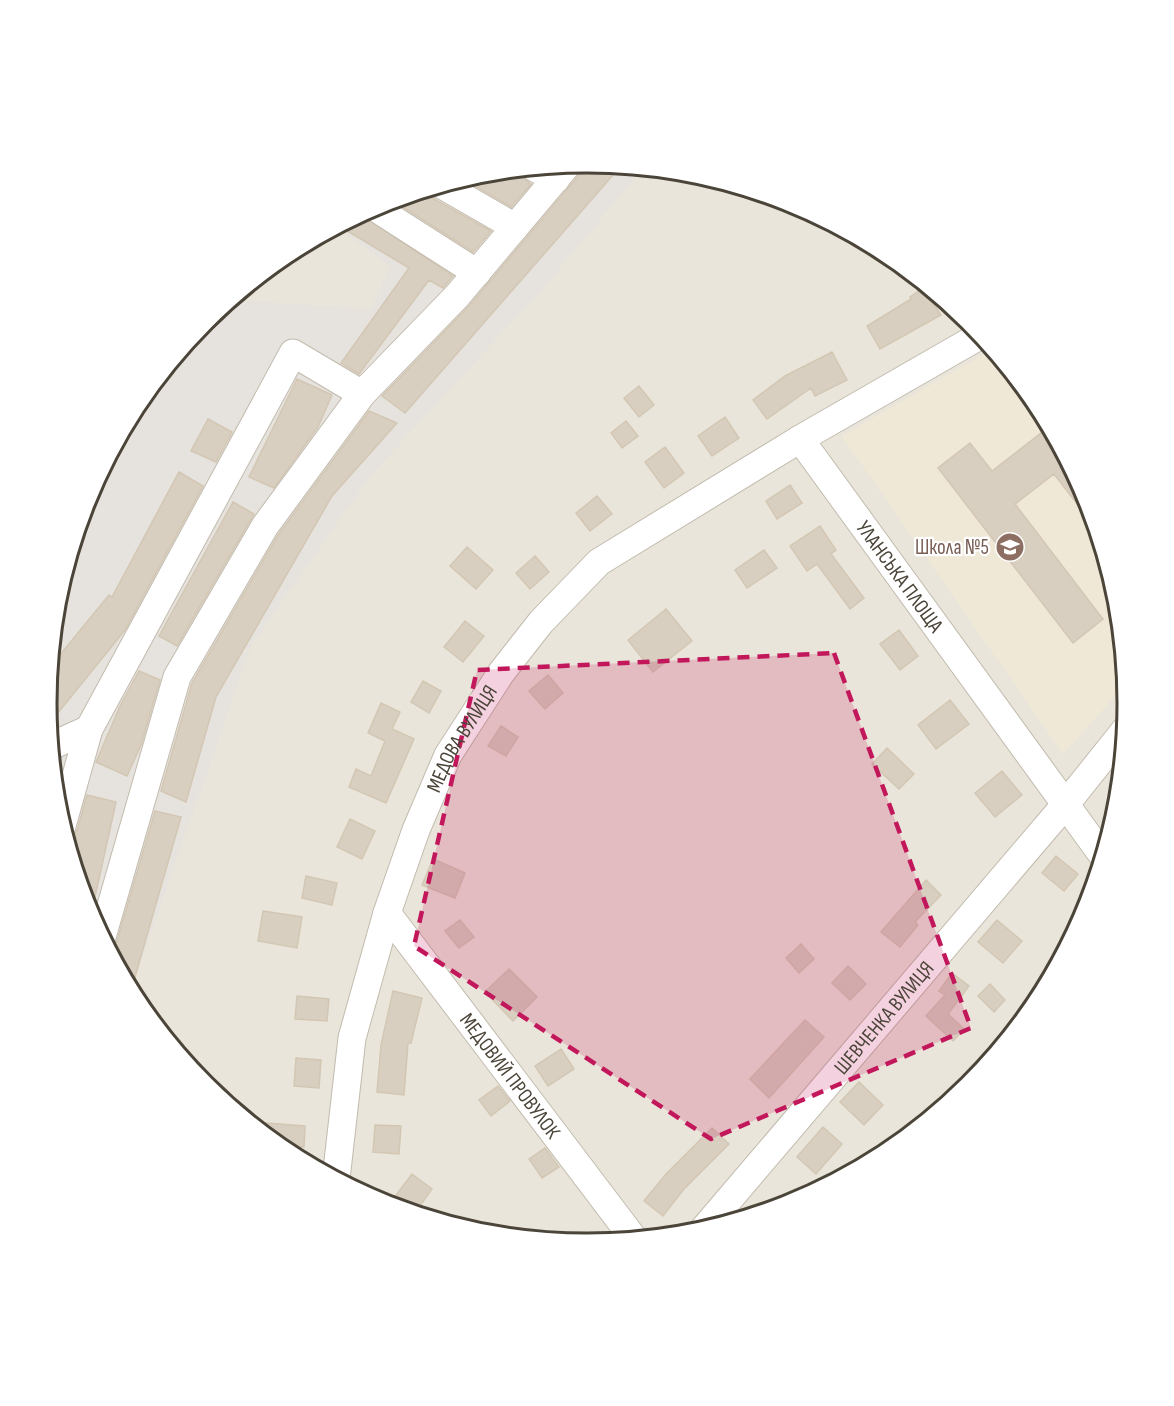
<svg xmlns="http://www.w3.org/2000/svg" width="1174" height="1406" viewBox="0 0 1174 1406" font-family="'Sofia Sans Condensed',sans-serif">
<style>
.residential{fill:#eae5da}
.industrial{fill:#e6e2dd}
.education{fill:#efe8d6}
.building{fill:#d8cfc1;stroke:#d3c7b4;stroke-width:1.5}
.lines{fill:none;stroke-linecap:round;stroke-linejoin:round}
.minor-casing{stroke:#c2bbae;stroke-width:29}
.minor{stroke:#fff;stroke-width:27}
.marked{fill:#c2185b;fill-opacity:0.2;stroke:#c2185b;stroke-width:4.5;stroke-dasharray:12 8;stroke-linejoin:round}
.labels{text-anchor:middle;stroke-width:4.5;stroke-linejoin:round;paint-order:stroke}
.education-label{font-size:21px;fill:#785e54;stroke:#fff;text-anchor:end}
.street-label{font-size:21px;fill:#4b4439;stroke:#fff}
.rim{fill:none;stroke:#4b4439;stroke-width:3}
</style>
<rect width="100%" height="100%" fill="#f6f3ec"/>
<path class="residential" d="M53 703a537 537 0 1 1 1074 0a537 537 0 1 1-1074 0Z"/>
<path class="industrial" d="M 587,163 L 643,168 L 542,290 L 371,475 L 251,646 L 131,991 L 88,910 L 57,808 L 47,703 L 57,597 L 78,528 L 113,449 L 138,402 L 205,321 L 231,300 L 371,309 L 390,266 L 337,227 L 380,204 L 482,173 Z"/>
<path class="education" d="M 993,349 L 1037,403 L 1086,496 L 1117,598 L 1126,684 L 1063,754 L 842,436 Z"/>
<path class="building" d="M 583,163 L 621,166 L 405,413 L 382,396 L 469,306 L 580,174 Z
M 519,169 L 522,177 L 531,184 L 511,207 L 463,179 L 482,173 Z
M 427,189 L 434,199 L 491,231 L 473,252 L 392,200 Z
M 360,214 L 453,276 L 443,288 L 429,280 L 359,374 L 341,363 L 409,268 L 339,226 Z
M 923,288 L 941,315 L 880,349 L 867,326 L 911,299 L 910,297 Z
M 832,352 L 847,380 L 815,396 L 811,388 L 767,419 L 753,400 L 785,376 Z
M 297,379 L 332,395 L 318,427 L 274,488 L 249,477 Z
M 639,386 L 654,405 L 639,417 L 624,398 Z
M 369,411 L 397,423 L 332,496 L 216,697 L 186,802 L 161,791 L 192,683 L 278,535 Z
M 725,417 L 739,438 L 712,456 L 698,436 Z
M 208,419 L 232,432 L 216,462 L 191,451 Z
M 626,421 L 638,436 L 622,448 L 611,433 Z
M 1049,427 L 1086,496 L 1092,516 L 1088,518 L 1054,474 L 1015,504 L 1103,619 L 1073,643 L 938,468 L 970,443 L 992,471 Z
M 665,447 L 684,473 L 664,488 L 645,462 Z
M 179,472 L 203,486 L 125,630 L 49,724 L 46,703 L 50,667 L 109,595 L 112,597 Z
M 790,485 L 802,503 L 777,519 L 766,501 Z
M 597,496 L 612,514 L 590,531 L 576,513 Z
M 233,502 L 254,514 L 177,646 L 159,636 Z
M 820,526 L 836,550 L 831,554 L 864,598 L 850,609 L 817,564 L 807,571 L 790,546 Z
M 467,547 L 493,570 L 476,589 L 450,566 Z
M 764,550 L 777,568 L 747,588 L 735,570 Z
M 535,556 L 549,572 L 530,589 L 516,573 Z
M 666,609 L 692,641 L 653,672 L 628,640 Z
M 465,621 L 484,636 L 463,662 L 444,647 Z
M 899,630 L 918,656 L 900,670 L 880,644 Z
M 139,671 L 160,680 L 141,745 L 127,776 L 96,762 L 120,706 Z
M 548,675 L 563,693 L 545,709 L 529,691 Z
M 423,681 L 441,691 L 429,713 L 411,702 Z
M 950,700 L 969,724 L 936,749 L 918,725 Z
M 381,703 L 400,712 L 392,729 L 414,739 L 386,803 L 349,787 L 356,769 L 371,776 L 385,741 L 368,733 Z
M 501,726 L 518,737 L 506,756 L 488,746 Z
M 887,748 L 914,774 L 899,789 L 872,764 Z
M 1002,771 L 1022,795 L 995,817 L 975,793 Z
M 87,795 L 116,802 L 91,915 L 67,841 L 77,831 Z
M 155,811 L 181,817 L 131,991 L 110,952 L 117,941 Z
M 350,819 L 375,831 L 362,859 L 337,847 Z
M 1056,856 L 1078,874 L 1064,891 L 1042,873 Z
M 433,859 L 465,873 L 455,898 L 422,885 Z
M 306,876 L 337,883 L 332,905 L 302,898 Z
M 926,880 L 941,895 L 915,922 L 918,925 L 900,947 L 881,932 Z
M 263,911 L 302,917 L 297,948 L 258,941 Z
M 460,920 L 474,937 L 459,948 L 445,931 Z
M 997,920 L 1022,941 L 1003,963 L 978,942 Z
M 801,944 L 814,959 L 799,973 L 786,958 Z
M 848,966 L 866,984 L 850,1000 L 832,983 Z
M 509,969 L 537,997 L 513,1021 L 485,992 Z
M 952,973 L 969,986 L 948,1014 L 964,1029 L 953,1041 L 926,1016 L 945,995 L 939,991 Z
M 990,984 L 1005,1000 L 994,1012 L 978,996 Z
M 393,991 L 422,998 L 411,1043 L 408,1043 L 404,1095 L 377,1092 L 381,1045 Z
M 297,996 L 329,999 L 327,1021 L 295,1019 Z
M 805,1020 L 824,1037 L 769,1098 L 750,1079 Z
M 561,1049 L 574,1069 L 548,1086 L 535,1066 Z
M 296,1058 L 321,1060 L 319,1088 L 294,1086 Z
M 859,1082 L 883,1105 L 864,1125 L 840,1102 Z
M 498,1086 L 510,1101 L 491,1116 L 479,1100 Z
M 266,1123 L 305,1126 L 304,1147 L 278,1145 L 265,1135 Z
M 375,1125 L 401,1126 L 399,1154 L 373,1152 Z
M 823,1127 L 842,1144 L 816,1174 L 797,1157 Z
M 712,1128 L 729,1144 L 684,1189 L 663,1216 L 644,1201 L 666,1174 Z
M 545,1148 L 559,1167 L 542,1178 L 529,1159 Z
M 412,1174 L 432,1189 L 415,1213 L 393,1199 Z"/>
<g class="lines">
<g class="minor-casing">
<g id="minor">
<path d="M 535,168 L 556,179"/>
<path d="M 442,185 L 515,227"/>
<path d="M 374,207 L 477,273"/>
<path id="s1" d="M 800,439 L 1103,856"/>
<path d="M 51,746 L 89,729"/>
<path d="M 62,826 L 89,729 L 293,353 L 362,394 L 457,296 L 568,164"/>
<path id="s2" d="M 387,913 L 634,1239"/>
<path d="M 102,937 L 177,677 L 265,526 L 362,394"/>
<path id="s3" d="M 336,1179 L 352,1038 L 387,913 L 416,830 L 448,755 L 501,673 L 541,622 L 599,562 L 800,439 L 981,335"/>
<path id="s4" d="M 703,1230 L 1065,805 L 1125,730"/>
</g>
</g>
<use href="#minor" class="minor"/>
</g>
<path class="marked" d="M 834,653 L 971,1028 L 711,1139 L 414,946 L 477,670 Z"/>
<defs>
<g id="school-disc" transform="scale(1.5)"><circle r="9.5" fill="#8d6e63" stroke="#fff"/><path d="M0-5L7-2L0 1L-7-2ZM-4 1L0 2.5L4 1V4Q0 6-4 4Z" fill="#fff"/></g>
</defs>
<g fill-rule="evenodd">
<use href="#school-disc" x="1010" y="547"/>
</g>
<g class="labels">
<g class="education-label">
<text x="989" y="554">Школа №5</text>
</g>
<g class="street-label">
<text dy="7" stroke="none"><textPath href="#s1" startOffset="170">УЛАНСЬКА ПЛОЩА</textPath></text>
<text dy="7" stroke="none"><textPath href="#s3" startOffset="462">МЕДОВА ВУЛИЦЯ</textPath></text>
<text dy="7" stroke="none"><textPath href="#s4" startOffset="279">ШЕВЧЕНКА ВУЛИЦЯ</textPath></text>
<text dy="7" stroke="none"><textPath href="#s2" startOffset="204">МЕДОВИЙ ПРОВУЛОК</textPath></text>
</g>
</g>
<path d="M0 0H1174V1406H0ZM57 703a530 530 0 1 1 1060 0a530 530 0 1 1-1060 0Z" fill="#fff" fill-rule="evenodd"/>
<path class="rim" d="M57 703a530 530 0 1 1 1060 0a530 530 0 1 1-1060 0Z"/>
</svg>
